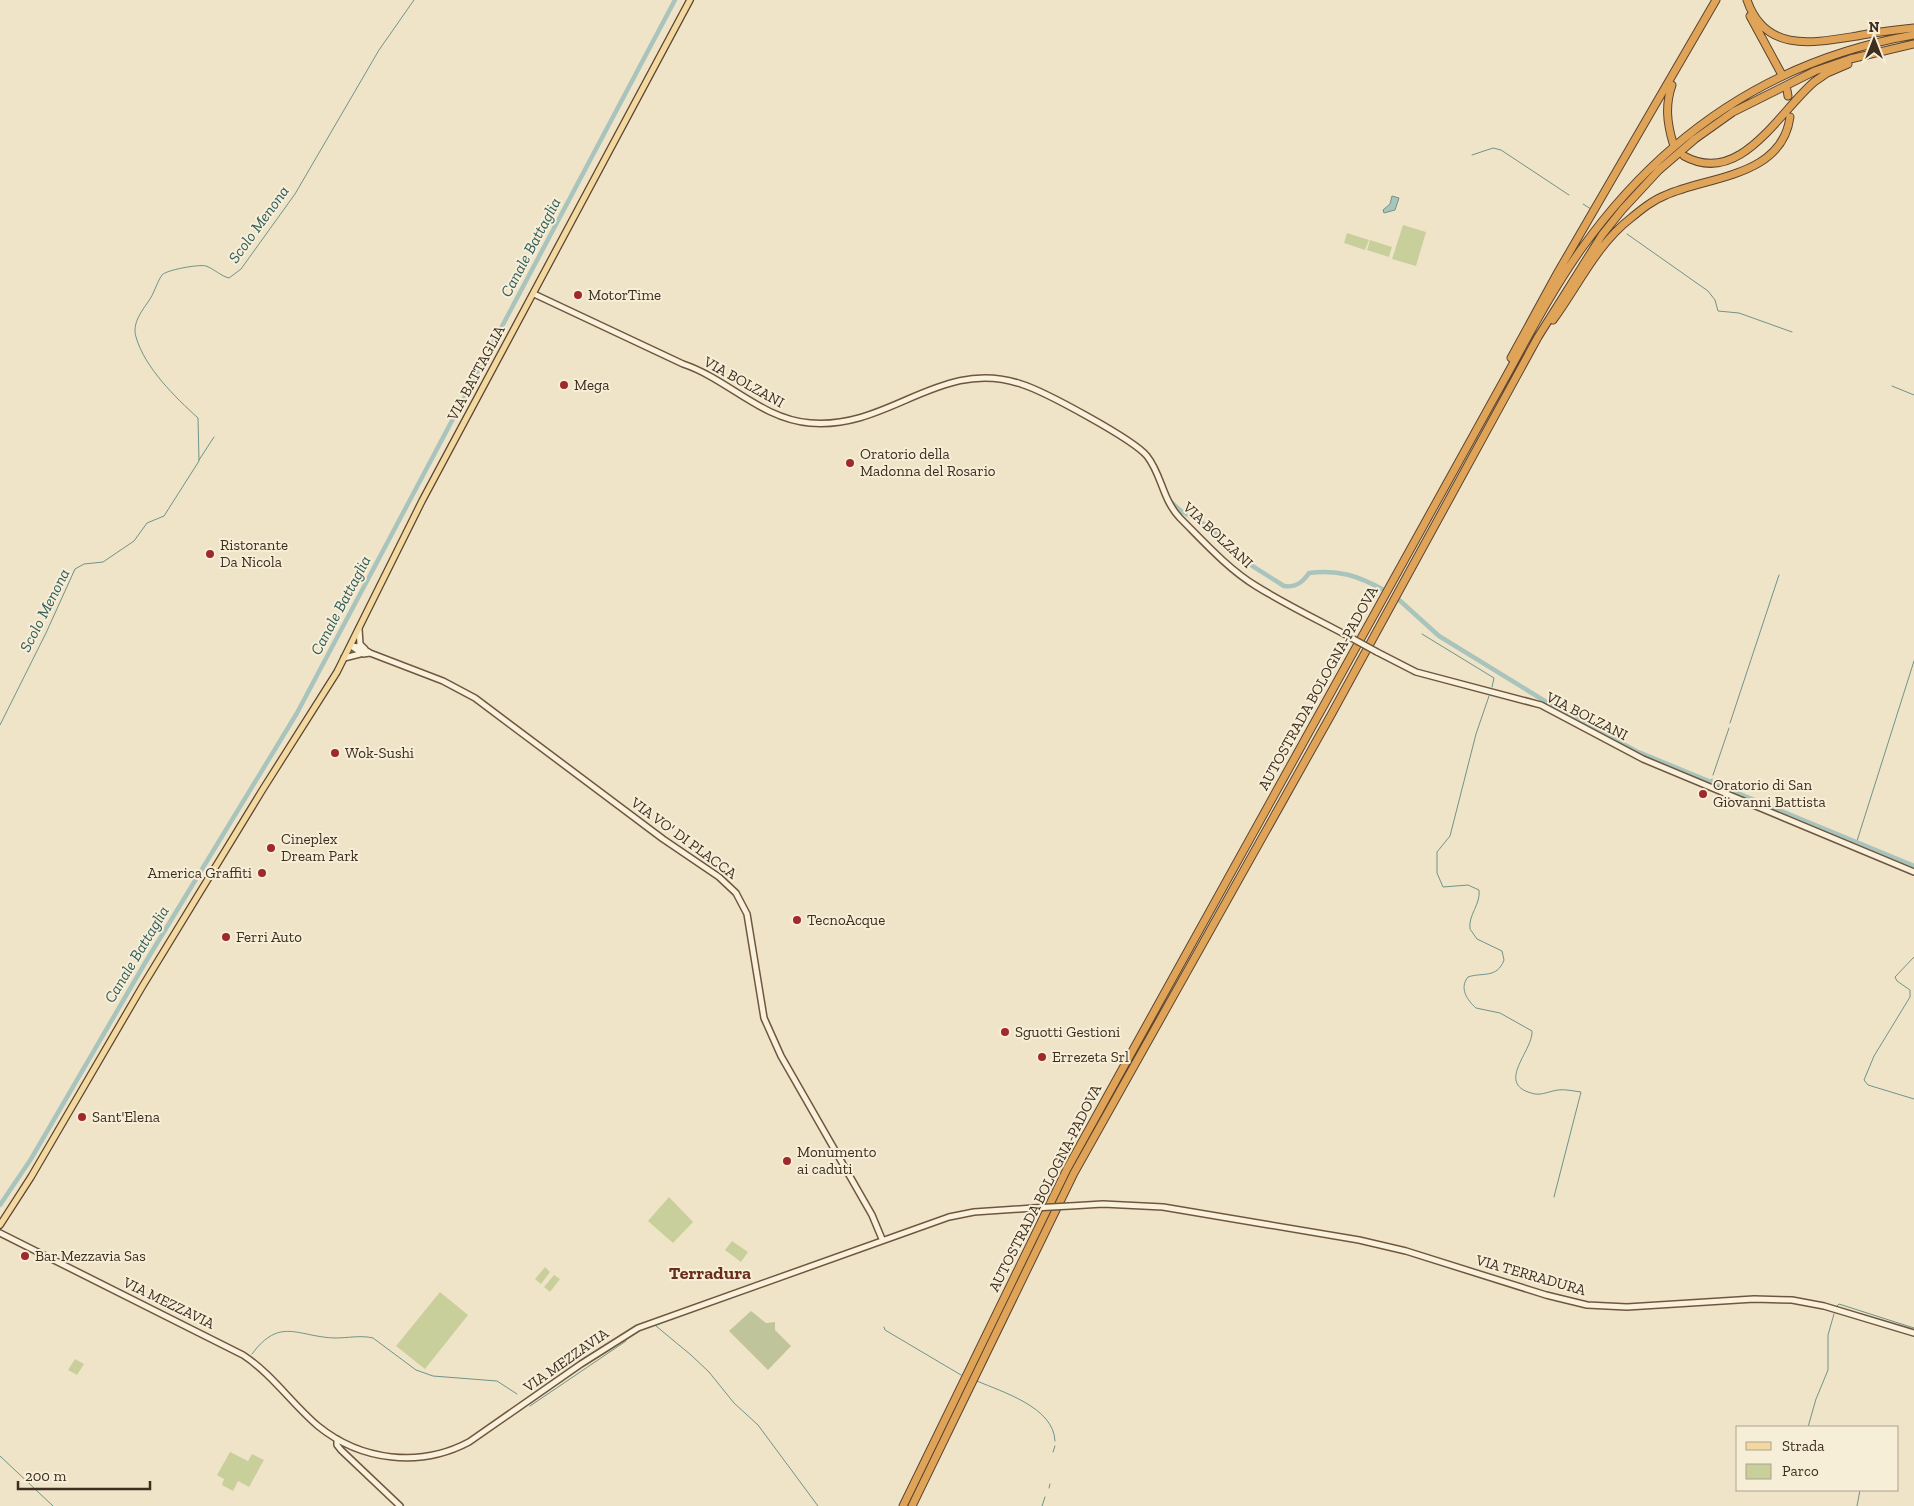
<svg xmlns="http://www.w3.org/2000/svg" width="1914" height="1506" viewBox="0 0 1914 1506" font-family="'Zilla Slab',serif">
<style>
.green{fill:#c9cf9b}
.cemetery{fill:#bfc49a}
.water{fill:#a9c4bc;stroke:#6f938a}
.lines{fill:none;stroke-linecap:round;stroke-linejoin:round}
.stream{stroke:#6f938a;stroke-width:1}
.canal{stroke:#a9c4bc;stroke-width:4.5}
.secondary-casing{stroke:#6f573f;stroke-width:8}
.primary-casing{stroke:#5b4430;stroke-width:8}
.highway-casing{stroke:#5b4430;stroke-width:9}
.secondary{stroke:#faf1dc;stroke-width:5}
.primary{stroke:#f3d9a0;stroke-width:5.5}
.highway{stroke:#e0a458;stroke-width:7}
.secondary-bridge-casing{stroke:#6f573f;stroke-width:8;stroke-linecap:butt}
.secondary-bridge{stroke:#faf1dc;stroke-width:5}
.poi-dot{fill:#9e2a2b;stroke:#f7eed8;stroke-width:2}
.labels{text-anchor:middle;stroke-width:4;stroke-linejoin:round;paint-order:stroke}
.poi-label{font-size:15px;fill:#3d2e20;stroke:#f7eed8;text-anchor:start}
.street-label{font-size:15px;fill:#3d2e20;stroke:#f7eed8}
.water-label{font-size:16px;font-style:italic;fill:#2f5d5a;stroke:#f7eed8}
.quarter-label{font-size:18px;font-weight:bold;fill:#6b2e1e;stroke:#f7eed8}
</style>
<rect width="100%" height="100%" fill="#f0e4c8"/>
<path class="green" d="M 1403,225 L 1426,232 L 1416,266 L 1392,259 Z
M 1347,233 L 1369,240 L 1365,250 L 1344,243 Z
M 1370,240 L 1392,247 L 1389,257 L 1367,250 Z
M 669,1197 L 693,1222 L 673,1243 L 648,1221 Z
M 732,1241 L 748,1252 L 741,1262 L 725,1250 Z
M 545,1267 L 550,1272 L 541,1284 L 535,1279 Z
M 554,1275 L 560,1279 L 550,1292 L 544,1287 Z
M 440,1292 L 468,1315 L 425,1369 L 396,1346 Z
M 75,1359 L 84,1364 L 77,1375 L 68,1370 Z
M 230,1452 L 248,1461 L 252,1454 L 264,1460 L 249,1487 L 238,1481 L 233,1491 L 222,1485 L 224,1479 L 217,1475 Z"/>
<path class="cemetery" d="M 751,1311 L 766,1323 L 775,1322 L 775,1330 L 791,1346 L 768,1370 L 729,1331 Z"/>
<path class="water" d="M 1392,196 L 1399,198 L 1395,210 L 1384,213 L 1383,210 L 1390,204 Z"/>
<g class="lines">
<path class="stream" d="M 1472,155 L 1493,148 L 1501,150 L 1569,195
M 1583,204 L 1591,209
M 1627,234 L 1708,291 L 1715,300 L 1718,311 L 1739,313 L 1792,332
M 1892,386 L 1914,395
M 199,460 L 214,437
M 1422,634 L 1494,678 L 1492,687
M 1489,696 L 1476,734 L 1450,836 L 1437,852 L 1437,873 L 1443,887 L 1468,885 L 1479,890 C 1481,904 1468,915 1470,929 L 1477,939 L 1502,951 L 1504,960 C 1497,979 1482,972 1468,977 C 1459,988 1467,1000 1476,1008 L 1500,1013 L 1532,1031 C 1533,1052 1493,1085 1535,1094 C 1543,1095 1550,1091 1558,1090 C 1565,1089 1573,1091 1581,1092 L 1554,1197
M 1730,723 L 1779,575
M 0,725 L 46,633 L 75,569 L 84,564 L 103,562 L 134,541 L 147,523 L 164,516 L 199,461 L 198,418 C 175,397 145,368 136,337 C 132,324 141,312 148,302 C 154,294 157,282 162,275 C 166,270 199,264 206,266 C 214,269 221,276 229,278 L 241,269 L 295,194 L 379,50 L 414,0
M 1713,775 L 1729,728
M 1711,782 L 1712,779
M 1857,841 L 1914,661
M 1914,957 L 1895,977 L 1897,981 L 1910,990 L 1910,997 L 1874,1056 L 1864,1080 L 1868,1085 L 1914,1099
M 1837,1306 L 1839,1304 L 1914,1328
M 656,1326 L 691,1355 L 709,1372 L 734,1403 L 758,1425 L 818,1506
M 884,1327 L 885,1330 L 961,1375
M 252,1354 C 280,1316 298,1337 335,1338 C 348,1338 361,1335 373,1338 L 416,1370 L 433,1376 L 497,1381 L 517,1394
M 977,1381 C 1002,1392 1054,1407 1055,1441
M 530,1406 L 626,1341
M 1808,1427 L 1816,1399 L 1828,1370 L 1828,1335 L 1834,1314
M 1053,1452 L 1055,1446
M 0,1456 L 53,1506
M 1049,1488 L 1050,1484
M 1042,1506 L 1045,1497
M 1857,1506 L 1860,1490"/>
<path class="canal" d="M 1172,503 L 1181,511 L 1213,529 L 1227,550 L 1284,586 C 1296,588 1303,582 1309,573 C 1339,569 1358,576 1384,590
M 1397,598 L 1439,636 L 1548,703 L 1636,751 L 1914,866
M 0,1205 L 31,1159 L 145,963 L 297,713 L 675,0"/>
<g class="secondary-casing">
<path id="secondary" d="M 534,294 L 683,364 C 728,379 761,419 810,423 C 890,430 940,357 1021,384 C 1044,391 1133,439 1147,456 C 1162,475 1162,499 1180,518 C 1203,541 1228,569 1256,586 C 1285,604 1316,619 1346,635
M 359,629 L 360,644 L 365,649
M 351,646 L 360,647 L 370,653 L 443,681 L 475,698 L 663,839 L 719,877 L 736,893 L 747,914 L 764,1018 L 781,1056 L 872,1215 L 882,1239
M 351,646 L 363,654 L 370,653
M 1377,652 L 1416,672 L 1541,705 L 1643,759 L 1914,872
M 344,658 L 360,654
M 1070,1206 L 1103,1204 L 1163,1207 L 1359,1240 L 1406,1251 L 1546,1295 L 1587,1305 L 1627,1307 L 1754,1299 L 1792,1300 L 1824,1306 L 1914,1333
M 0,1233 L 243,1355 C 272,1374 292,1404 318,1426 C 361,1461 420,1468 469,1442 L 581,1364 L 638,1328 L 949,1217 L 974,1212 L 1033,1208
M 337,1439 L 337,1445 L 341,1450 L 400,1506"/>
</g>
<g class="primary-casing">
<path id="primary" d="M 0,1225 L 31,1177 L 142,987 L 263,789 L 337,672 L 422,501 L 690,0"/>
</g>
<g class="highway-casing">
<path id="highway" d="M 1747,0 C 1765,53 1813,43 1857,36 C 1876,32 1895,30 1914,28
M 1750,16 L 1781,73
M 1672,85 C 1665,105 1667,123 1673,143
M 1787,90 L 1788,96
M 1684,156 C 1740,187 1778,113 1814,82 L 1827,73 L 1848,64
M 1553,320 C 1578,286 1597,244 1631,218 C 1642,209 1653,200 1666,195 C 1709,176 1782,177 1790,117
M 1511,358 L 1558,272 L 1716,0
M 903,1506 L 1067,1169 L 1503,382 C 1528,337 1552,290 1582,248 C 1664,134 1774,59 1914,35
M 912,1506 L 1074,1173 L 1331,715 L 1538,337 L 1602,235 L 1622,210 L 1659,170 L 1695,139 L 1733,112 L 1815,71 L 1850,59 L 1914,44"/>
</g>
<use href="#secondary" class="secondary"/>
<use href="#primary" class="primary"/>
<use href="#highway" class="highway"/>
<g class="secondary-bridge-casing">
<path id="secondary-bridge" d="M 1346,635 L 1377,652
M 1033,1208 L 1070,1206"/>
</g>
<use href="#secondary-bridge" class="secondary-bridge"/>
</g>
<g class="poi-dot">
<circle cx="578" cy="295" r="5"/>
<circle cx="564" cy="385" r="5"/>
<circle cx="850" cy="463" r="5"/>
<circle cx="210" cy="554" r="5"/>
<circle cx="335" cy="753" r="5"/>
<circle cx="1703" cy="794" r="5"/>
<circle cx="271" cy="848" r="5"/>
<circle cx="262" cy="873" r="5"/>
<circle cx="797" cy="920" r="5"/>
<circle cx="226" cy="937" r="5"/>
<circle cx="1005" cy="1032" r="5"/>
<circle cx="1042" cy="1057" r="5"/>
<circle cx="82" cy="1117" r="5"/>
<circle cx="787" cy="1161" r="5"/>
<circle cx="25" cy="1256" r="5"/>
</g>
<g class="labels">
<g class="poi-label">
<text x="588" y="300">MotorTime</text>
<text x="574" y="390">Mega</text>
<text x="860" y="459">Oratorio della<tspan x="860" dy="17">Madonna del Rosario</tspan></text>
<text x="220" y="550">Ristorante<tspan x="220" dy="17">Da Nicola</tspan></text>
<text x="345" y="758">Wok-Sushi</text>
<text x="1713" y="790">Oratorio di San<tspan x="1713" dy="17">Giovanni Battista</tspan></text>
<text x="281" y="844">Cineplex<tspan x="281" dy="17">Dream Park</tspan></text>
<text x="252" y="878" text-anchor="end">America Graffiti</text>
<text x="807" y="925">TecnoAcque</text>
<text x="236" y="942">Ferri Auto</text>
<text x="1015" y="1037">Sguotti Gestioni</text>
<text x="1052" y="1062">Errezeta Srl</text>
<text x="92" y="1122">Sant'Elena</text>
<text x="797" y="1157">Monumento<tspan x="797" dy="17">ai caduti</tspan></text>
<text x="35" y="1261">Bar Mezzavia Sas</text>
</g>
<g class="street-label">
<text transform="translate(476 373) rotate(-62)" y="5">VIA BATTAGLIA</text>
<text transform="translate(744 382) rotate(29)" y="5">VIA BOLZANI</text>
<text transform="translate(1218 535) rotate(43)" y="5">VIA BOLZANI</text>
<text transform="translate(1318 688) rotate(-61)" y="5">AUTOSTRADA BOLOGNA-PADOVA</text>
<text transform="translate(1587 716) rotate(27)" y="5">VIA BOLZANI</text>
<text transform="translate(684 838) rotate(36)" y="5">VIA VO' DI PLACCA</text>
<text transform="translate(1045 1188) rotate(-63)" y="5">AUTOSTRADA BOLOGNA-PADOVA</text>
<text transform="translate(1531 1275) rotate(16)" y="5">VIA TERRADURA</text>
<text transform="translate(169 1303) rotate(26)" y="5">VIA MEZZAVIA</text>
<text transform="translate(566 1360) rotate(-35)" y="5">VIA MEZZAVIA</text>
</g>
<g class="water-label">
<text transform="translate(258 224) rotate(-54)" y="6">Scolo Menona</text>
<text transform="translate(530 247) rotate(-62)" y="6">Canale Battaglia</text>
<text transform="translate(340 605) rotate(-62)" y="6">Canale Battaglia</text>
<text transform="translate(44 610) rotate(-63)" y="6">Scolo Menona</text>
<text transform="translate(136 954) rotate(-59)" y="6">Canale Battaglia</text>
</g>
<g class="quarter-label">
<text x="710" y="1279">Terradura</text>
</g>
</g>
<rect x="1736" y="1426" width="162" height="65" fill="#f7eed8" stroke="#ada18e"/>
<rect x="1746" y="1442" width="25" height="8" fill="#f3d9a0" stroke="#ada18e"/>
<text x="1782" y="1451" font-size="15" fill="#3d2e20">Strada</text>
<rect x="1746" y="1464" width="25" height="15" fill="#c9cf9b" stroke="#ada18e"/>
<text x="1782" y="1476" font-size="15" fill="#3d2e20">Parco</text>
<g transform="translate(1874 40)" stroke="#f7eed8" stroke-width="4" paint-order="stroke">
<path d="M0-4L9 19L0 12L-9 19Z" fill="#3d2e20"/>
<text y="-8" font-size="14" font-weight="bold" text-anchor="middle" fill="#3d2e20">N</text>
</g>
<path d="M18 1481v8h132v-8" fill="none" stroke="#3d2e20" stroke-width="2.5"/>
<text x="25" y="1481" font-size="15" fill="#3d2e20" stroke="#f7eed8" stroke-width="4" paint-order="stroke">200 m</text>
</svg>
